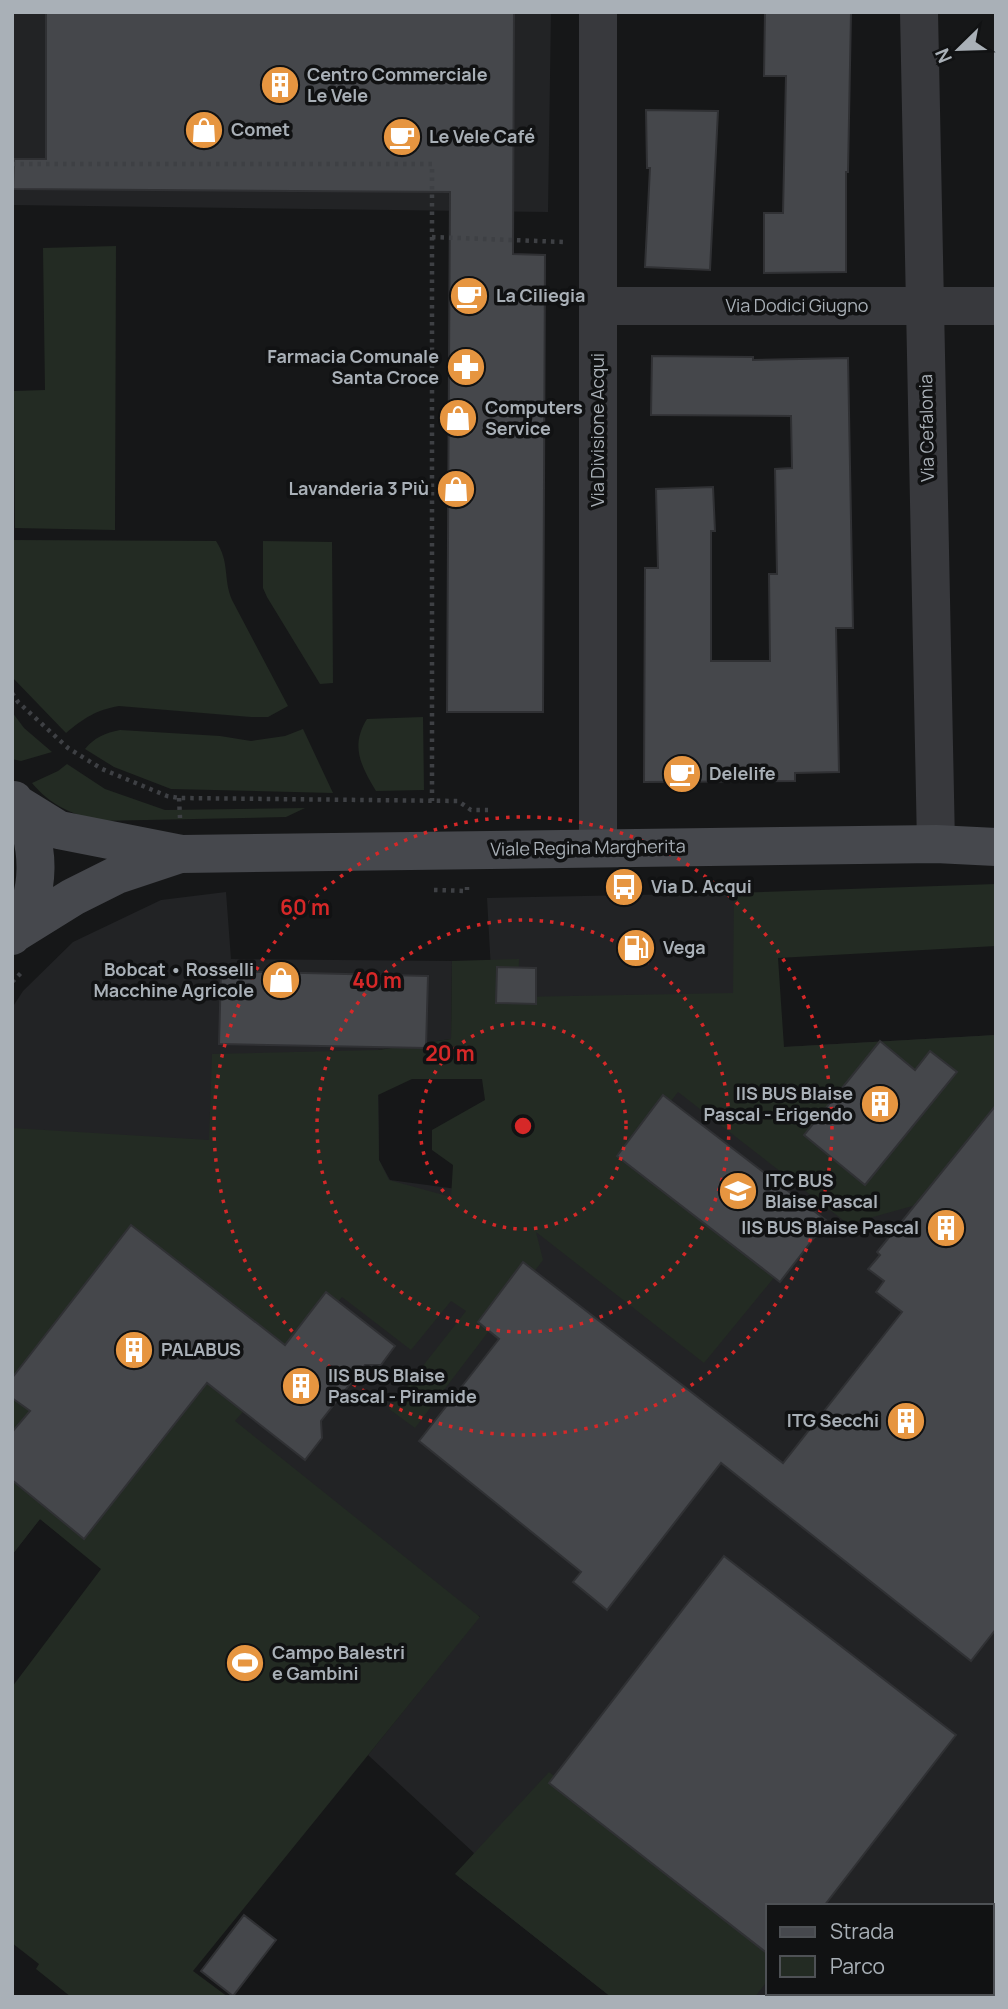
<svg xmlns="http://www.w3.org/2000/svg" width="1008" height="2009" viewBox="0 0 1008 2009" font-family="Manrope,sans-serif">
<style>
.built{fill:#222325;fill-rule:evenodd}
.green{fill:#232b23;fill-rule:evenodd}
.building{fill:#45474b;stroke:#303134;stroke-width:2}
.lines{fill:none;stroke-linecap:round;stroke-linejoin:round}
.path{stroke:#3e4044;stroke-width:4.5;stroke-dasharray:3.5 5;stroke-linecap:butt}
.street{stroke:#38393d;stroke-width:38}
.secondary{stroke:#46484d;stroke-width:38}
.ring{fill:none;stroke:#d62828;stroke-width:3.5;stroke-dasharray:3.5 7}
.labels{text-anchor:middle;stroke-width:7;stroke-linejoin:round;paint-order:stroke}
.poi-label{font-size:18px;font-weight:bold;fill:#a9b0b7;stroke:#111213;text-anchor:start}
.street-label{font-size:18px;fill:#a9b0b7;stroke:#111213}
.centre{fill:#d62828;stroke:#111213;stroke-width:3.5}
.ring-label{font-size:21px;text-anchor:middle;font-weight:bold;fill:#d62828;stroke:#111213;stroke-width:7;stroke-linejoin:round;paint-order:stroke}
</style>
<rect width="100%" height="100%" fill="#161718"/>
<path class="built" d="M 12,12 L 551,12 L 548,212 L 12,205 Z
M 226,892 L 231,959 L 452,961 L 451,1039 L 378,1050 L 379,1160 L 390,1180 L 494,1194 L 494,1025 L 487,898 L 734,893 L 743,1010 L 783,1047 L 996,1035 L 996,1997 L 611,1997 L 459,1877 L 474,1853 L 368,1755 L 480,1616 L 114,1578 L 40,1519 L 12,1555 L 12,1008 L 23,991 L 73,942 L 161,900 ZM 768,1906 L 992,1906 L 992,1993 L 768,1993 Z"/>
<path class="green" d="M 116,246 L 115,530 L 15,528 L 14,391 L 45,390 L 43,248 Z
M 12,540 L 216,541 C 230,562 223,579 232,600 L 288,706 L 268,717 L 251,717 L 119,706 C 96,710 84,718 66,733 L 12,677 Z
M 263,541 L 332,542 L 333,683 L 320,684 L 267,597 L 263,588 Z
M 12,712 L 24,728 L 52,752 L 21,761 L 12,759 Z
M 423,717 L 424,790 L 376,791 C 361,766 350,746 367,719 Z
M 303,729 L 333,793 L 171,789 L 114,767 L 85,749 C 95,737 105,733 120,730 L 220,736 L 251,741 L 285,736 Z
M 67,764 L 105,789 L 165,810 L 305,808 L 286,817 L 97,821 C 70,813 50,805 32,783 L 58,771 Z
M 996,884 L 996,946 L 778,958 L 784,1047 L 996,1035 L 996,1107 L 916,1205 L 848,1224 L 678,1092 L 628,1157 L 777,1274 L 704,1363 L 536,1232 L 543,1260 L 415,1428 L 389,1409 L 466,1311 L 451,1301 L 411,1350 L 342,1297 L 235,1421 L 480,1617 L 193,1971 L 228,1997 L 71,1997 L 36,1969 L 39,1964 L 12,1943 L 12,1687 L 101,1569 L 40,1519 L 12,1555 L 12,1128 L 209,1140 L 212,1054 L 378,1050 L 451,1039 L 452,961 L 519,959 L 518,997 L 733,993 L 734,893 ZM 412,1079 L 482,1079 L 485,1100 L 432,1130 L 432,1150 L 453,1165 L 451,1197 L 389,1180 L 379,1160 L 378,1095 Z
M 549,1772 L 768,1939 L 768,1980 L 755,1997 L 611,1997 L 455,1874 Z"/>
<path class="building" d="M 46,12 L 514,12 L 513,254 L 545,255 L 543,712 L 447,712 L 450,192 L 13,189 L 14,159 L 46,159 Z
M 765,12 L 851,12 L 848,172 L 846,172 L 846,272 L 764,273 L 764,213 L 783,213 L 786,76 L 764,76 Z
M 646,110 L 718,111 L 710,270 L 645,267 L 650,168 L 647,168 Z
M 652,356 L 753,357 L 753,360 L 848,358 L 853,628 L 836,628 L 839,772 L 795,773 L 795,781 L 644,782 L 645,568 L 658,568 L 656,489 L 713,487 L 715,531 L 711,531 L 711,661 L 770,661 L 769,574 L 777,574 L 775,469 L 792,468 L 791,416 L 651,415 Z
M 497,967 L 536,968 L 536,1004 L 496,1003 Z
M 221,971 L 428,976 L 426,1048 L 219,1044 Z
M 880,1041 L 915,1070 L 930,1051 L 957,1072 L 865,1185 L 804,1135 Z
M 663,1095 L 827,1221 L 780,1282 L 617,1156 Z
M 996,1105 L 996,1629 L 971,1661 L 721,1463 L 607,1610 L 573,1582 L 581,1572 L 419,1441 L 499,1339 L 478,1322 L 523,1262 L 783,1463 L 902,1312 L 876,1292 L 884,1281 L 868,1269 L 880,1255 L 877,1252 Z
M 131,1225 L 285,1345 L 326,1292 L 395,1346 L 381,1365 L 365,1365 L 321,1421 L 322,1438 L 305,1460 L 207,1383 L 84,1539 L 12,1480 L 12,1432 L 30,1411 L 12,1398 L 12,1378 Z
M 724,1556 L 956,1735 L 824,1906 L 768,1906 L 768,1954 L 549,1783 Z
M 244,1915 L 276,1940 L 233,1996 L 201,1971 Z"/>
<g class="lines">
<path class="path" d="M 12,164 L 432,164 L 432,801
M 432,237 L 564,242
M 12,693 L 18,702 L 68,748 L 102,769 L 167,796 L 179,798 L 458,801 L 471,810 L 488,810
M 179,798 L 180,818
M 434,890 L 467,891 L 467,887
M 12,982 L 22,972"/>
<path class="street" d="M 598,12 L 598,848
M 919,12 L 936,844
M 598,306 L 996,306"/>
<path class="secondary" d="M 17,804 L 59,830 L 181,854 L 936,844 L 996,847
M 15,933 L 73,897 L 117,875 L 177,855
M 12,936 C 43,899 43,838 14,800"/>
</g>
<g class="ring">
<circle cx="523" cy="1126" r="103"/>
<circle cx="523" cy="1126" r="206"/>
<circle cx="523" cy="1126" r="309"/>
</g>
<defs>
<g id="building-disc" transform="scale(2.0125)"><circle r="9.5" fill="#e69540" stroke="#111213"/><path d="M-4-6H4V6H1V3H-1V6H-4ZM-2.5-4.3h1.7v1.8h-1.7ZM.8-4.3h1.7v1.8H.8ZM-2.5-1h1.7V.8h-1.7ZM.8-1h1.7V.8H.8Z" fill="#fff"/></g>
<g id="shop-disc" transform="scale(2.0125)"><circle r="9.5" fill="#e69540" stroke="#111213"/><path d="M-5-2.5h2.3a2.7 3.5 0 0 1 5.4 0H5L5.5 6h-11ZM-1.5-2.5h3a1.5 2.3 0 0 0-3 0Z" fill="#fff"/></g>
<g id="cafe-disc" transform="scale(2.0125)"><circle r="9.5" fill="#e69540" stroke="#111213"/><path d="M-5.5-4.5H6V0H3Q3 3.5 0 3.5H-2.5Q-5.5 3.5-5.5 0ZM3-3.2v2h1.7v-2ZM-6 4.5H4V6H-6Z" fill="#fff"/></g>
<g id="pharmacy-disc" transform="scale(2.0125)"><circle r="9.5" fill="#e69540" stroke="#111213"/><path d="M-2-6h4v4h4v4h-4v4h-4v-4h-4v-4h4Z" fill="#fff"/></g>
<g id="bus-disc" transform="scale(2.0125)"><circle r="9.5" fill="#e69540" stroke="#111213"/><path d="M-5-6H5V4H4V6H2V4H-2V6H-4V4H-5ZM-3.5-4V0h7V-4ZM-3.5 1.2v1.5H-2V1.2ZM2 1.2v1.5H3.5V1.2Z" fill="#fff"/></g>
<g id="fuel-disc" transform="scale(2.0125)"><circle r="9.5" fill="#e69540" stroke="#111213"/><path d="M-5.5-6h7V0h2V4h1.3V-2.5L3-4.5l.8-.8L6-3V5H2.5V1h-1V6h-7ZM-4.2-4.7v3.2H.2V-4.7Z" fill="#fff"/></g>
<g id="university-disc" transform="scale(2.0125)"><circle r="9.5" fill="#e69540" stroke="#111213"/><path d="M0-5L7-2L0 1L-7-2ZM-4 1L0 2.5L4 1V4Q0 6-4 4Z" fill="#fff"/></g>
<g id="stadium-disc" transform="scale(2.0125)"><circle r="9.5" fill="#e69540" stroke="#111213"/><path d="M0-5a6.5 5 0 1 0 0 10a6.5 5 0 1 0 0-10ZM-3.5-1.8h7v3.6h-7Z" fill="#fff"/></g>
</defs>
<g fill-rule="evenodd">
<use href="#building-disc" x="280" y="85"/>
<use href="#shop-disc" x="204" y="130"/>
<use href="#cafe-disc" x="402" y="137"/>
<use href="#cafe-disc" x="469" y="296"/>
<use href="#pharmacy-disc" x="466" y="367"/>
<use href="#shop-disc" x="458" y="418"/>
<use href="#shop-disc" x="456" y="489"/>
<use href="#cafe-disc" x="682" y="774"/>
<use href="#bus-disc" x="624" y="887"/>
<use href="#fuel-disc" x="636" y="948"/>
<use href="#shop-disc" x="281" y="980"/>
<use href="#building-disc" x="880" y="1104"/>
<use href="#university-disc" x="738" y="1191"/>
<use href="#building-disc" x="946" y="1228"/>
<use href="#building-disc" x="134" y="1350"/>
<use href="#building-disc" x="301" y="1386"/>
<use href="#building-disc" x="906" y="1421"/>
<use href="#stadium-disc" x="245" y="1663"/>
</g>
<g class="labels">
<g class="poi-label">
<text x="307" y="81">Centro Commerciale<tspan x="307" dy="21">Le Vele</tspan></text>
<text x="231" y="136">Comet</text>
<text x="429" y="143">Le Vele Café</text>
<text x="496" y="302">La Ciliegia</text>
<text x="439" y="363" text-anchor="end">Farmacia Comunale<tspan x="439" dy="21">Santa Croce</tspan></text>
<text x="485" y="414">Computers<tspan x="485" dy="21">Service</tspan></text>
<text x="429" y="495" text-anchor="end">Lavanderia 3 Più</text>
<text x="709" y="780">Delelife</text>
<text x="651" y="893">Via D. Acqui</text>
<text x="663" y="954">Vega</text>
<text x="254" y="976" text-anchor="end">Bobcat • Rosselli<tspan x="254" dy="21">Macchine Agricole</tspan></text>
<text x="853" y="1100" text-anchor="end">IIS BUS Blaise<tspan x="853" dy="21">Pascal - Erigendo</tspan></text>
<text x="765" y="1187">ITC BUS<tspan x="765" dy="21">Blaise Pascal</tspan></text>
<text x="919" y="1234" text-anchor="end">IIS BUS Blaise Pascal</text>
<text x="161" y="1356">PALABUS</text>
<text x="328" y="1382">IIS BUS Blaise<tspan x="328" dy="21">Pascal - Piramide</tspan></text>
<text x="879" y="1427" text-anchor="end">ITG Secchi</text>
<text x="272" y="1659">Campo Balestri<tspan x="272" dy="21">e Gambini</tspan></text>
</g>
<g class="street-label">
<text x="797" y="312">Via Dodici Giugno</text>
<text transform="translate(927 428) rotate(-91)" y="6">Via Cefalonia</text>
<text transform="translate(598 430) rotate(-90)" y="6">Via Divisione Acqui</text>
<text transform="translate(588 848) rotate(-1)" y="6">Viale Regina Margherita</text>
</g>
</g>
<circle cx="523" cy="1126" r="10" class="centre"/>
<g class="ring-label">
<text x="305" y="915">60 m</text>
<text x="377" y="988">40 m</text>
<text x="450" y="1061">20 m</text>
</g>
<rect width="1008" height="2009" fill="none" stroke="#a9b0b7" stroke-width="28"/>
<rect x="766" y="1904" width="228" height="91" fill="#111213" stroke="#4e5155" stroke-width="2"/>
<rect x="780" y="1927" width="35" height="10" fill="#46484d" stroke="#4e5155" stroke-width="2"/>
<text x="830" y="1939" font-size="21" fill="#a9b0b7">Strada</text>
<rect x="780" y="1956" width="35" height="21" fill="#232b23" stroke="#4e5155" stroke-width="2"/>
<text x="830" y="1974" font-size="21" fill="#a9b0b7">Parco</text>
<g transform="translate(959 49) rotate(247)" stroke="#111213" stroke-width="5" paint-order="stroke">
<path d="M0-5L12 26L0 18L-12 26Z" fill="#a9b0b7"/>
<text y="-10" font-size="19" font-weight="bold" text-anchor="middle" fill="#a9b0b7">N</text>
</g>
</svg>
